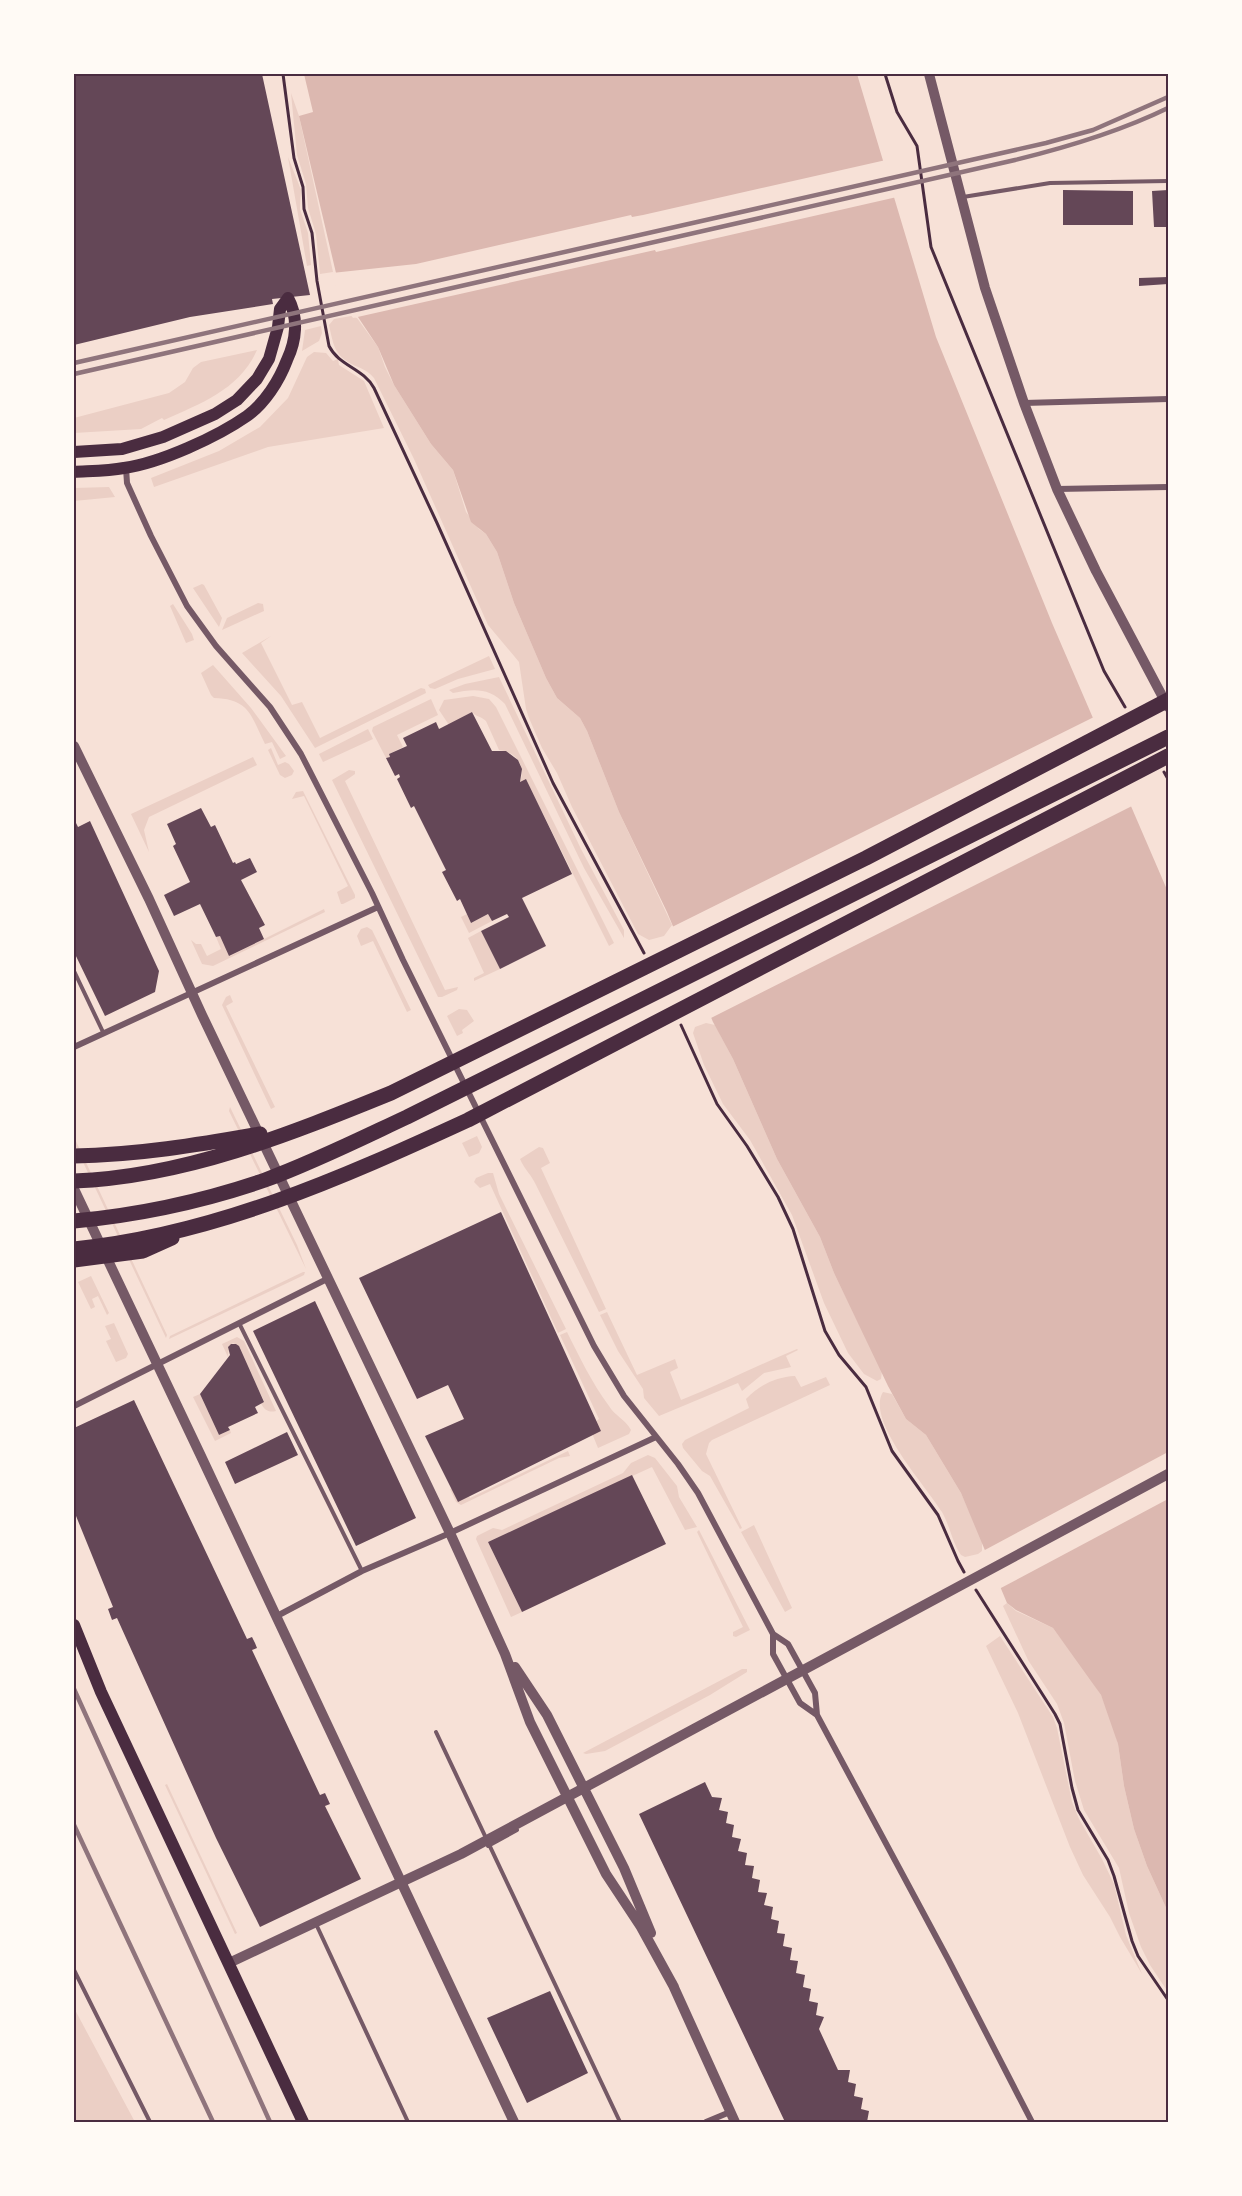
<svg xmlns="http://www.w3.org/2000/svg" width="1242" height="2196" viewBox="0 0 1242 2196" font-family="Lato,sans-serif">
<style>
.green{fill:#ebcfc5}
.water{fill:#dcb8b0}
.pier{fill:#f7e1d7}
.building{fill:#644757}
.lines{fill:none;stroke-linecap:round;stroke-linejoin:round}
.path{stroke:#4a2c40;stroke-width:3}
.service{stroke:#755966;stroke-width:4}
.minor{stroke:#755966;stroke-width:6}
.tertiary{stroke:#755966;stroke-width:10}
.primary{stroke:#4a2c40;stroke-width:12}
.motorway{stroke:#4a2c40;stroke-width:15}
.rail{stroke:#8f747c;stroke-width:4.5}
.neatline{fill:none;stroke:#4a2c40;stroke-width:2}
</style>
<rect width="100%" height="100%" fill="#f7e1d7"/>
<path class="green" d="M 291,93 L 299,116 L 333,272 L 320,274 L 316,234 L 308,208 L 306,184 L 297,155 Z
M 288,157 L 301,190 L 300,209 L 308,233 L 311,265 L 307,266 Z
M 351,316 L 357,318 L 378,347 L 385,367 L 394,385 L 431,444 L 453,470 L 466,512 L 479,529 L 486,534 L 497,552 L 514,603 L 546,678 L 557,698 L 580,718 L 587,731 L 619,812 L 672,925 L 664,936 L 649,940 L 638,934 L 572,807 L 557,773 L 542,748 L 529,718 L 526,709 L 519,662 L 488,625 L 414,459 L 374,378 C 369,372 365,370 358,367 C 335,357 334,348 329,325 L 334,319 Z
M 321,326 L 322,333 L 319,341 L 302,351 L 305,330 Z
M 257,350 C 239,390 201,403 164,420 L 162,418 L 141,429 L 74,433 L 74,418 L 169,393 L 185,382 L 193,368 L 201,362 Z
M 314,352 L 326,353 L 333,361 L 338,359 L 339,365 L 364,381 L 384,428 L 268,447 L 154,487 L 151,478 L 219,451 L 260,427 L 288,398 L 307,357 Z
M 109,487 L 115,497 L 74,501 L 74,488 Z
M 202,584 L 204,585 L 222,618 L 219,627 L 193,588 Z
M 258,603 L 263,604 L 264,611 L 222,630 L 227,618 Z
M 173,604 L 192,634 L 194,640 L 186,643 L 170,606 Z
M 271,636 L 261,643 L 292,705 L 302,702 L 320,738 L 421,688 L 425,689 L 426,693 L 315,748 L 281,696 L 242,653 Z
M 489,656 L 495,669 L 458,679 L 435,689 L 430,688 L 428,685 Z
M 213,665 L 251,708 L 286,756 L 280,759 L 272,742 L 265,744 C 251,716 250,699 214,698 L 211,695 L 201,673 Z
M 499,677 L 581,849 L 624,930 L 624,938 L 584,868 L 505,704 C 489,687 473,689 453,693 L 449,690 L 465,684 Z
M 473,696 L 489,699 L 496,707 L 614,943 L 609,946 L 526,780 L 520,782 C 526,765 516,752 499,750 L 486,721 C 481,716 476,717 472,712 L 449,725 L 439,710 L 444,700 Z
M 431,699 L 438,715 L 397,735 L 403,747 L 389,754 L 390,757 L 386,758 L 372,731 L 373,727 Z
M 368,729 L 373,739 L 323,762 L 319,754 Z
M 271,748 L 278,765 L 285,762 L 289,764 L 294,771 L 292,775 L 285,778 L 280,775 L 268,750 Z
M 253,757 L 257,765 L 149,817 L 144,830 L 149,852 L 131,814 Z
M 349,770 L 355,771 L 355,774 L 345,781 L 445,990 L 458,987 L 457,990 L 442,997 L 438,997 L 332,780 Z
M 303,791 L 355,895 L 355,898 L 343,904 L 341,904 L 337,892 L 348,886 L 304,796 L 292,799 L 296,792 Z
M 324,909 L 325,912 L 213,966 L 202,964 L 191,940 L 196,944 L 201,944 L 207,956 L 221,949 L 216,937 L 220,936 L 230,956 Z
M 467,914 L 471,923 L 488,914 L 492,921 L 469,933 L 461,917 Z
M 367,927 L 372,930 L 411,1010 L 407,1012 L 373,941 L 361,946 L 357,936 L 361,929 Z
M 481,931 L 500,969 L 474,981 L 474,978 L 484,973 L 468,938 Z
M 230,995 L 233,1002 L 226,1006 L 275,1107 L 271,1109 L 222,1005 L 226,997 Z
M 459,1009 L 467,1010 L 474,1021 L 462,1030 L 463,1033 L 457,1036 L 447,1016 Z
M 706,1023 L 715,1025 L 733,1059 L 777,1159 L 820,1237 L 834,1273 L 882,1371 L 881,1379 L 877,1381 L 864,1374 L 848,1353 L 824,1303 L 792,1215 L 750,1140 L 723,1104 L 704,1065 L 693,1033 L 695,1027 Z
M 230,1107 L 297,1245 L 306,1269 L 229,1111 Z
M 477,1136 L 482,1147 L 479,1153 L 469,1157 L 462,1143 Z
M 74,1137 L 160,1320 L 167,1335 L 166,1338 L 74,1143 Z
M 539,1147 L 543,1148 L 550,1163 L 541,1168 L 606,1309 L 599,1312 L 536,1185 C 531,1174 526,1172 520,1159 Z
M 493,1173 L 499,1194 L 566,1329 L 558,1333 L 490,1184 L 480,1188 L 474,1182 L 476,1178 L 488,1173 Z
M 303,1272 L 305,1272 L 304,1275 L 300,1277 L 169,1339 L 170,1336 Z
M 91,1276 L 109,1313 L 107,1315 L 98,1296 L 92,1299 L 95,1307 L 91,1309 L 78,1282 Z
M 607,1312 L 637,1375 L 675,1359 L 678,1368 L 670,1372 L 681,1400 C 721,1384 758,1365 797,1349 L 798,1350 L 786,1356 L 791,1367 L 764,1373 L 742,1391 L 738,1383 L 659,1416 L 644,1398 L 643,1389 L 618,1351 L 600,1315 Z
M 114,1323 L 128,1354 L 126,1358 L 116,1362 L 106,1341 L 111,1339 L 105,1326 Z
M 567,1332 C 580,1358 592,1383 609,1406 C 615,1416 625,1419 631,1430 L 629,1434 L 598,1448 L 589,1426 L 599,1419 L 560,1335 Z
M 237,1337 L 244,1341 L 276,1411 C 269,1413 264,1410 261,1403 L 264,1401 L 237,1345 L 233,1343 L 229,1346 L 228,1357 L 222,1344 Z
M 795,1376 L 801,1387 L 826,1377 L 830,1385 L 712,1440 L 709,1443 L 706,1454 L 742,1528 L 740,1529 L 710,1476 L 702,1471 L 683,1448 L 682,1444 L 685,1440 L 749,1408 L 746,1399 C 760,1385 775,1377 795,1376 Z
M 883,1392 L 892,1394 L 906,1419 L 926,1435 L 961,1493 L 982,1540 L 982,1551 L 978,1554 L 965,1557 L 961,1555 C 952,1542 950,1526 942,1512 C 927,1487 865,1420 883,1392 Z
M 200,1394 L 219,1435 L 230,1430 L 231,1433 L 215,1441 L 193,1397 Z
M 568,1451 L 570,1456 L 559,1458 L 461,1505 L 456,1502 L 450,1489 L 462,1483 L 470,1498 Z
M 648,1455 L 655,1458 L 677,1486 L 679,1497 L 697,1527 L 685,1530 L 652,1467 L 488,1542 L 522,1612 L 511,1617 L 476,1539 L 477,1536 L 493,1528 L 502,1530 L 623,1473 L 631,1463 Z
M 754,1525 L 792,1608 L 785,1612 L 741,1532 Z
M 699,1530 L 750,1630 L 736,1637 L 733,1636 L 733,1632 L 743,1627 L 697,1532 Z
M 1007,1603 L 1016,1611 L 1053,1628 L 1088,1675 L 1101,1695 L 1112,1722 L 1118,1744 L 1124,1786 L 1134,1829 L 1147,1866 L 1168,1912 L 1168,1992 L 1150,1965 L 1141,1947 L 1129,1913 L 1119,1868 L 1084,1810 L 1075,1781 L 1064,1723 L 1057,1704 L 1028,1660 L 1003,1606 Z
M 1000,1636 L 1053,1717 L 1057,1728 L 1072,1802 L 1079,1819 L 1102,1859 L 1114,1884 L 1126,1935 L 1142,1974 L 1120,1937 L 1110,1917 L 1083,1875 L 1070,1847 L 1018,1713 L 986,1646 Z
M 742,1669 L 747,1669 L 747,1672 L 710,1695 L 605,1751 L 586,1754 L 583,1753 Z
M 167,1784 L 237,1933 L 235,1934 L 165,1785 Z
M 74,2008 L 135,2122 L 74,2122 Z"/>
<path class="water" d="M 304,74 L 857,74 L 936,337 L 1052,623 L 1168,892 L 1168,1912 L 1147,1866 L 1134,1829 L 1124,1786 L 1118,1744 L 1101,1695 L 1053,1628 L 1016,1610 L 1007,1603 L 961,1493 L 926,1435 L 906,1419 L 888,1386 L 834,1273 L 820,1237 L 777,1159 L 733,1059 L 713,1022 L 667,912 L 619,812 L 587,731 L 580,718 L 557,698 L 546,678 L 514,603 L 497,552 L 486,534 L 471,522 L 453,470 L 431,444 L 394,385 L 378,347 L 340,290 L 299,116 L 313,112 Z"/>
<path class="pier" d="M 886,160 L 897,197 L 656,252 L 655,250 L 353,318 L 337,292 L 332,273 L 416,264 L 631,215 L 632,217 L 643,215 Z
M 1096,716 L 1134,805 L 709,1019 L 670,928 Z
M 1168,1452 L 1168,1499 L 999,1589 L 983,1551 Z"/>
<path class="building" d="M 74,74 L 262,74 L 310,295 L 272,299 L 273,304 L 190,317 L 74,345 Z
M 1063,190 L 1133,191 L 1133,225 L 1063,225 Z
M 1168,190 L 1168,227 L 1154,227 L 1152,191 Z
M 1168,277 L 1168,284 L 1139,286 L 1139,278 Z
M 472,712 L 492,751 L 506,751 L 518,760 L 522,769 L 520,782 L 526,779 L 572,874 L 522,898 L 546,946 L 500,969 L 481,931 L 509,917 L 507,914 L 492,921 L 488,914 L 471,923 L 460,899 L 457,901 L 442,872 L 446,870 L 414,806 L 411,808 L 397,779 L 400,777 L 399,774 L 395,776 L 386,758 L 390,757 L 389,754 L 407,746 L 403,738 L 436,722 L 439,729 Z
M 201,808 L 211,827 L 215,825 L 233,863 L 235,862 L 236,864 L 250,858 L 257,872 L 241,880 L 265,925 L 259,928 L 264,939 L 229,956 L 220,936 L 216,937 L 200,904 L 174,916 L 164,895 L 190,882 L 173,846 L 176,844 L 167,824 Z
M 74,819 L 78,827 L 90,821 L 159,971 L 155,992 L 105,1016 L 74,952 Z
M 501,1212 L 601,1431 L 458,1502 L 425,1436 L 464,1419 L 448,1385 L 417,1399 L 359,1278 Z
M 315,1301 L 416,1518 L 356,1546 L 253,1331 Z
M 231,1344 L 236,1344 L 239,1346 L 264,1402 L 255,1407 L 258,1413 L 228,1427 L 230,1430 L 219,1435 L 200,1394 L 230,1355 L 228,1347 Z
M 134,1400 L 247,1639 L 252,1637 L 255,1643 L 257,1648 L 252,1650 L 320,1795 L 325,1793 L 330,1804 L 325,1806 L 361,1879 L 260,1927 L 216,1838 L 117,1618 L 112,1620 L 108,1609 L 113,1607 L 74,1511 L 74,1428 Z
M 287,1432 L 298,1455 L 235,1484 L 225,1462 Z
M 632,1475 L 666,1544 L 522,1612 L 488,1542 Z
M 705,1782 L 712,1797 L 722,1798 L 719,1810 L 728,1812 L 726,1823 L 734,1825 L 732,1837 L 741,1839 L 738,1851 L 747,1853 L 745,1865 L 754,1866 L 752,1878 L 760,1880 L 758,1892 L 767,1893 L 764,1905 L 773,1907 L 771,1919 L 779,1921 L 777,1933 L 785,1934 L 783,1946 L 792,1948 L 790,1960 L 798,1961 L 796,1973 L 805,1975 L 803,1987 L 811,1989 L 809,2001 L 818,2003 L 816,2015 L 824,2017 L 819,2029 L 838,2070 L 850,2070 L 848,2082 L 856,2084 L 854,2096 L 863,2098 L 861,2109 L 869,2111 L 867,2122 L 785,2122 L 639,1814 Z
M 550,1991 L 588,2073 L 527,2103 L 487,2018 Z"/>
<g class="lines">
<path class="path" d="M 283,74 L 294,158 L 303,187 L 304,209 L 312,233 L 317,281 L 329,346 C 339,366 363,368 374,388 L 437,523 L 553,783 L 644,953
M 885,74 L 897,112 L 917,146 L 931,247 L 1104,671 L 1125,707
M 1164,772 L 1168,779
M 681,1025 L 717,1104 L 747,1146 L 778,1197 L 793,1229 L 825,1331 L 839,1355 L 866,1387 L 892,1451 L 938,1515 L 958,1561 L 964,1572
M 976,1590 L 1055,1714 L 1060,1724 L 1072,1788 L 1078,1810 L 1108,1860 L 1114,1876 L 1132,1941 L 1138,1956 L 1168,2000"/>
<path class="service" d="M 963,197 L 1050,183 L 1168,181
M 74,971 L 103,1032
M 239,1323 L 362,1571
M 436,1732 L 620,2122
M 488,1846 L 517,1830
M 316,1924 L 408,2122
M 74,1970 L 150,2122"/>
<path class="minor" d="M 1024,403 L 1168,399
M 126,468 L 127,483 L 151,536 L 187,606 L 216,646 L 270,707 L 301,754 L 372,893 L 403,960 L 594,1346 L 624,1396 L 678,1464 L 698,1493 L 773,1634 L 773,1654 L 800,1703 L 817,1715
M 1057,489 L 1168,487
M 74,1047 L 378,907
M 74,1406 L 327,1279
M 277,1616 L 362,1571 L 450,1533 L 656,1437
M 773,1634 L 788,1644 L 815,1693 L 817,1715 L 948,1959 L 1032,2122
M 706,2122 L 730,2112"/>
<path class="tertiary" d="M 929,74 L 985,288 L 1024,403 L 1057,489 L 1096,571 L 1168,707
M 74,746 L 149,899 L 202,1015 L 450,1533 L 505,1654 L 530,1722 L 606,1874 L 641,1927 L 674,1987
M 74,1189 L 200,1454 L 514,2122
M 515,1667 L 547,1715 L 624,1868 L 651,1933
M 229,1963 L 461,1854 L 1168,1474
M 672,1983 L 735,2122"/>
<path class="primary" d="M 74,452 L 122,449 L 163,437 L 215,414 L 237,400 L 257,379 L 269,359 L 278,327 L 280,309 L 288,298 C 299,318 296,341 287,360 C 279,381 265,403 247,416 C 217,437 160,463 124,468 C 108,471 90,471 74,472
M 74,1625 L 101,1692 L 303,2122"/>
<path class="motorway" d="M 74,1156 C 136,1155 198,1145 260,1134
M 74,1181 C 184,1177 290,1134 391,1093 L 866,858 L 1168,700
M 74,1221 C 138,1215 204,1201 265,1180 C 314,1162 360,1139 407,1117 L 1168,737
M 74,1249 C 214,1235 342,1178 468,1120 L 1168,756
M 74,1260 L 143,1251 L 172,1238"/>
<path class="rail" d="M 74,363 L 1046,143 L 1093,130 L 1168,97
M 74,374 L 1015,160 C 1068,147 1119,132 1168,108
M 74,1689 L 270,2122
M 74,1825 L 213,2122"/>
</g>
<rect width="1242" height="2196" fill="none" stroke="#fffaf5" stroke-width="150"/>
<rect x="75" y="75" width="1092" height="2046" class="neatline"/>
</svg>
